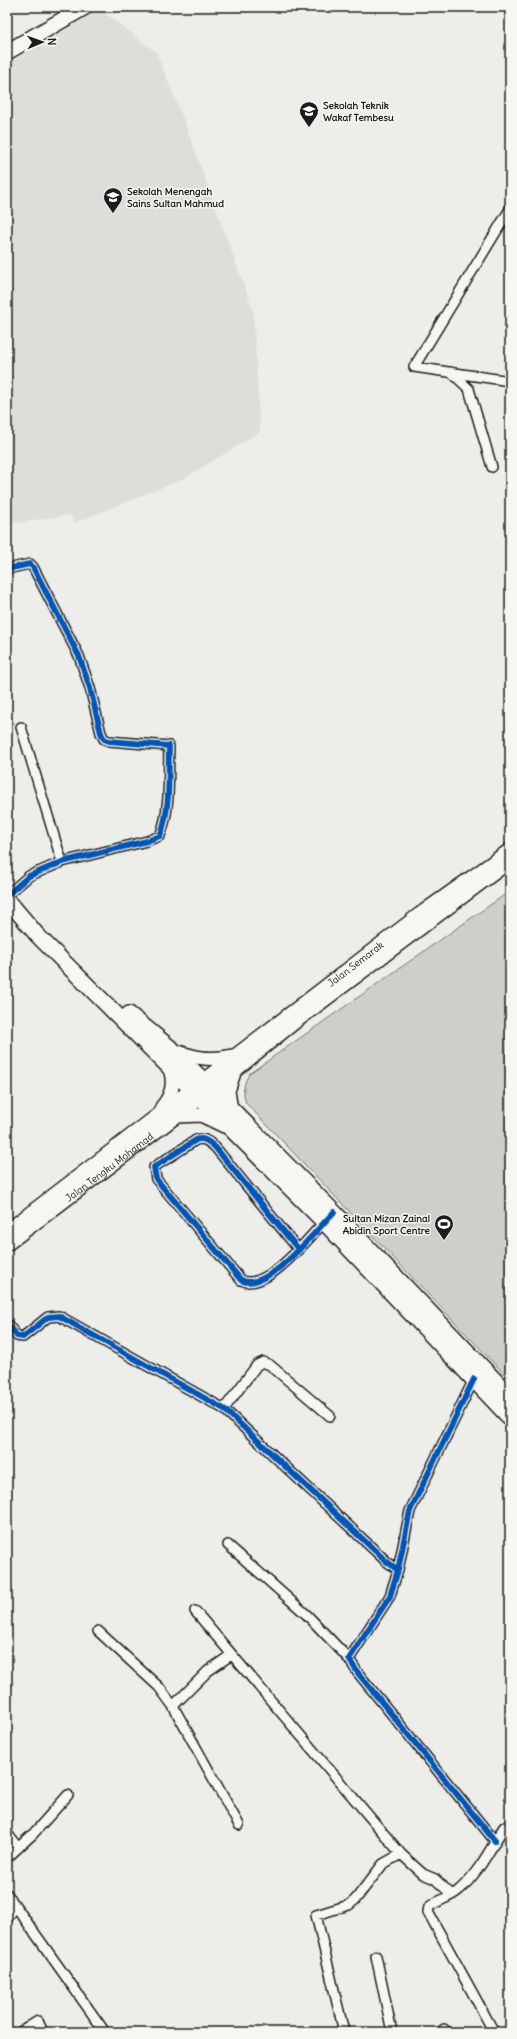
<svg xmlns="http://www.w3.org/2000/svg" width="517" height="2039" viewBox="0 0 517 2039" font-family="Delius,sans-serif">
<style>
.built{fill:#ddddda}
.green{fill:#cececb;stroke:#757574}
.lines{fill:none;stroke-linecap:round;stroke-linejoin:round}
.minor-casing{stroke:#1c1c1c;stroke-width:12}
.secondary-casing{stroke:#1c1c1c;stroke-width:16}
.primary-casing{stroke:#1c1c1c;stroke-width:18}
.minor{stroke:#f6f6f2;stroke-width:9}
.secondary{stroke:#f6f6f2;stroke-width:13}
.primary{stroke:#f6f6f2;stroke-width:15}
.cycleway-casing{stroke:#f6f6f2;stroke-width:8}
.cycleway{stroke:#0057b8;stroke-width:6}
.labels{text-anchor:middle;stroke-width:3;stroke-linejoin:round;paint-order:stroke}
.poi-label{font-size:10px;font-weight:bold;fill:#1c1c1c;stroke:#f6f6f2;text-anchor:start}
.street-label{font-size:10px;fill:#1c1c1c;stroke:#f6f6f2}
</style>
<rect width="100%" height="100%" fill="#edede9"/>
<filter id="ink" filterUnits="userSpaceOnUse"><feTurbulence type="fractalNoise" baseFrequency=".025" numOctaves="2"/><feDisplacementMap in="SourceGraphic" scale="8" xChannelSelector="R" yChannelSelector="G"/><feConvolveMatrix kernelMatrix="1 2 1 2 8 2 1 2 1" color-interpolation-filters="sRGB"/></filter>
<g filter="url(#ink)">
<path class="built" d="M 100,9 L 156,52 L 183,118 L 253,310 L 260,432 L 185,478 L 75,523 L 70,515 L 7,524 L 7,64 Z"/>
<path class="green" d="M 510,891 L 510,1380 L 246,1103 C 242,1091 243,1084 250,1073 Z"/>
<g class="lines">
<g class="minor-casing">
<path id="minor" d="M 510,209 L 414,367 L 510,381
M 451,372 L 469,389 L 492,467
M 7,569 L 30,564 L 33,567 L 79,656 L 90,688 L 101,733 L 104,739 L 109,741 L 169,746 C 168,775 171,809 160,836 L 147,841 L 62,862 L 29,876 L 7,895
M 21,727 L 62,862
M 299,1250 L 215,1147 C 209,1142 204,1137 196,1140 L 154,1167 L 156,1179 L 241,1280 C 265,1293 309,1238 324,1222 L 327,1219
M 7,1324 L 17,1336 L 23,1337 L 48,1317 L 59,1316 L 224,1409 L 386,1561 L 398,1570
M 474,1379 L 410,1511 L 398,1570 L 390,1596 L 349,1659 L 358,1673 L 495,1841
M 224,1409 L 257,1365 L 263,1362 L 270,1365 L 330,1416
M 228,1545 L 307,1615 L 349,1659
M 195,1611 L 401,1854
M 98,1631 L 159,1687 L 173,1706 L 208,1671 L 231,1655
M 173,1706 L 239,1825
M 7,1833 L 18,1848
M 7,1858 L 33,1834 L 68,1795
M 7,1894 L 105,2032
M 7,1919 L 15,1907
M 376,1956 L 392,2032
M 20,2032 L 38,2021 L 43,2032
M 344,2032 L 316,1915 L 349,1905 L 355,1900 L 383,1864 L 401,1854 L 423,1874 L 435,1879 L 452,1895
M 441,2032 L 444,2029 L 446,2032
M 494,2032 L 428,1912 L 429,1907 C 438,1900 450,1898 459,1890 C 478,1874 491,1848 504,1827 L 507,1826 L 510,1829"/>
</g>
<g class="secondary-casing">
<g id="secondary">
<path d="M 173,1050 C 194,1058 210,1061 232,1056"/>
<path d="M 162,1107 C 173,1094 175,1082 169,1066"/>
<path d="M 231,1110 L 228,1091 L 234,1073"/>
<path d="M 177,1116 L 201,1115 L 224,1126"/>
<path id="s1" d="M 7,1231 L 420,914 L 510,850"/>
<path id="s2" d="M 7,1244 L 211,1090 L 295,1022 L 510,861"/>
</g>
</g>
<g class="primary-casing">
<path id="primary" d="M 7,52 L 85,7
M 10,903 L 38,936 L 324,1222 L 510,1418
M 129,1014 L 173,1050 L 334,1212 L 510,1396"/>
</g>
<use href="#minor" class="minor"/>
<use href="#secondary" class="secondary"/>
<use href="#primary" class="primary"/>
<g class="cycleway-casing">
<path id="cycleway" d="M 7,569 L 30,564 L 33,567 L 79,656 L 90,688 L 101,733 L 104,739 L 109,741 L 169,746 C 168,775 171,809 160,836 L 147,841 L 62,862 L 29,876 L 7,895
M 299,1250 L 215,1147 C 209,1142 204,1137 196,1140 L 154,1167 L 156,1179 L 241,1280 C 267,1294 317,1229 334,1212
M 7,1324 L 17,1336 L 23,1337 L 48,1317 L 59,1316 L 224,1409 L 386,1561 L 398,1570
M 474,1379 L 410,1511 L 398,1570 L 390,1596 L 349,1659 L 358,1673 L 495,1841"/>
</g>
<use href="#cycleway" class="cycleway"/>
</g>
</g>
<defs>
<g id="school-pin" transform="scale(1)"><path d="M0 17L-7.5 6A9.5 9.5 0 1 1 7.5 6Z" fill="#1c1c1c" stroke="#f6f6f2"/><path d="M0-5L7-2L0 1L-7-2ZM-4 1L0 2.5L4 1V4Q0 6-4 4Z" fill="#fff"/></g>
<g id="stadium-pin" transform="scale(1)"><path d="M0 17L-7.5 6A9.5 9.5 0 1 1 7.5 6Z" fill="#1c1c1c" stroke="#f6f6f2"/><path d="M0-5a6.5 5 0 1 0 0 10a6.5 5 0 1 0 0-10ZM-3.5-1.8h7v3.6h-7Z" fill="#fff"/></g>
</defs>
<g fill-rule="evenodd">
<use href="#school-pin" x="309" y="111"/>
<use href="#school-pin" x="113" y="197"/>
<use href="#stadium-pin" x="444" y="1224"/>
</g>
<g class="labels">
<g class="poi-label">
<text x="323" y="109">Sekolah Teknik<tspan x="323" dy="12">Wakaf Tembesu</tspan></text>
<text x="127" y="195">Sekolah Menengah<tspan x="127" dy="12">Sains Sultan Mahmud</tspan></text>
<text x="430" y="1222" text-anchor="end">Sultan Mizan Zainal<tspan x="430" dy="12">Abidin Sport Centre</tspan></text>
</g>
<g class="street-label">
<text dy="4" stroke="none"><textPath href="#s1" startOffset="439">Jalan Semarak</textPath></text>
<text dy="4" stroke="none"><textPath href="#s2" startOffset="128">Jalan Tengku Mohamad</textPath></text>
</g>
</g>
<rect width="517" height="2039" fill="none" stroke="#f6f6f2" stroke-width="24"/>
<rect x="12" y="12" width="493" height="2015" fill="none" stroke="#1c1c1c" stroke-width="1.5" filter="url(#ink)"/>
<g transform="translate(42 42) rotate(88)" stroke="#f6f6f2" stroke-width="3" paint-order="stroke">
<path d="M0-3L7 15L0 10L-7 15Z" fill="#1c1c1c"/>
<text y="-6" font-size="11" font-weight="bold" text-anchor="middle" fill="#1c1c1c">N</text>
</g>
</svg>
